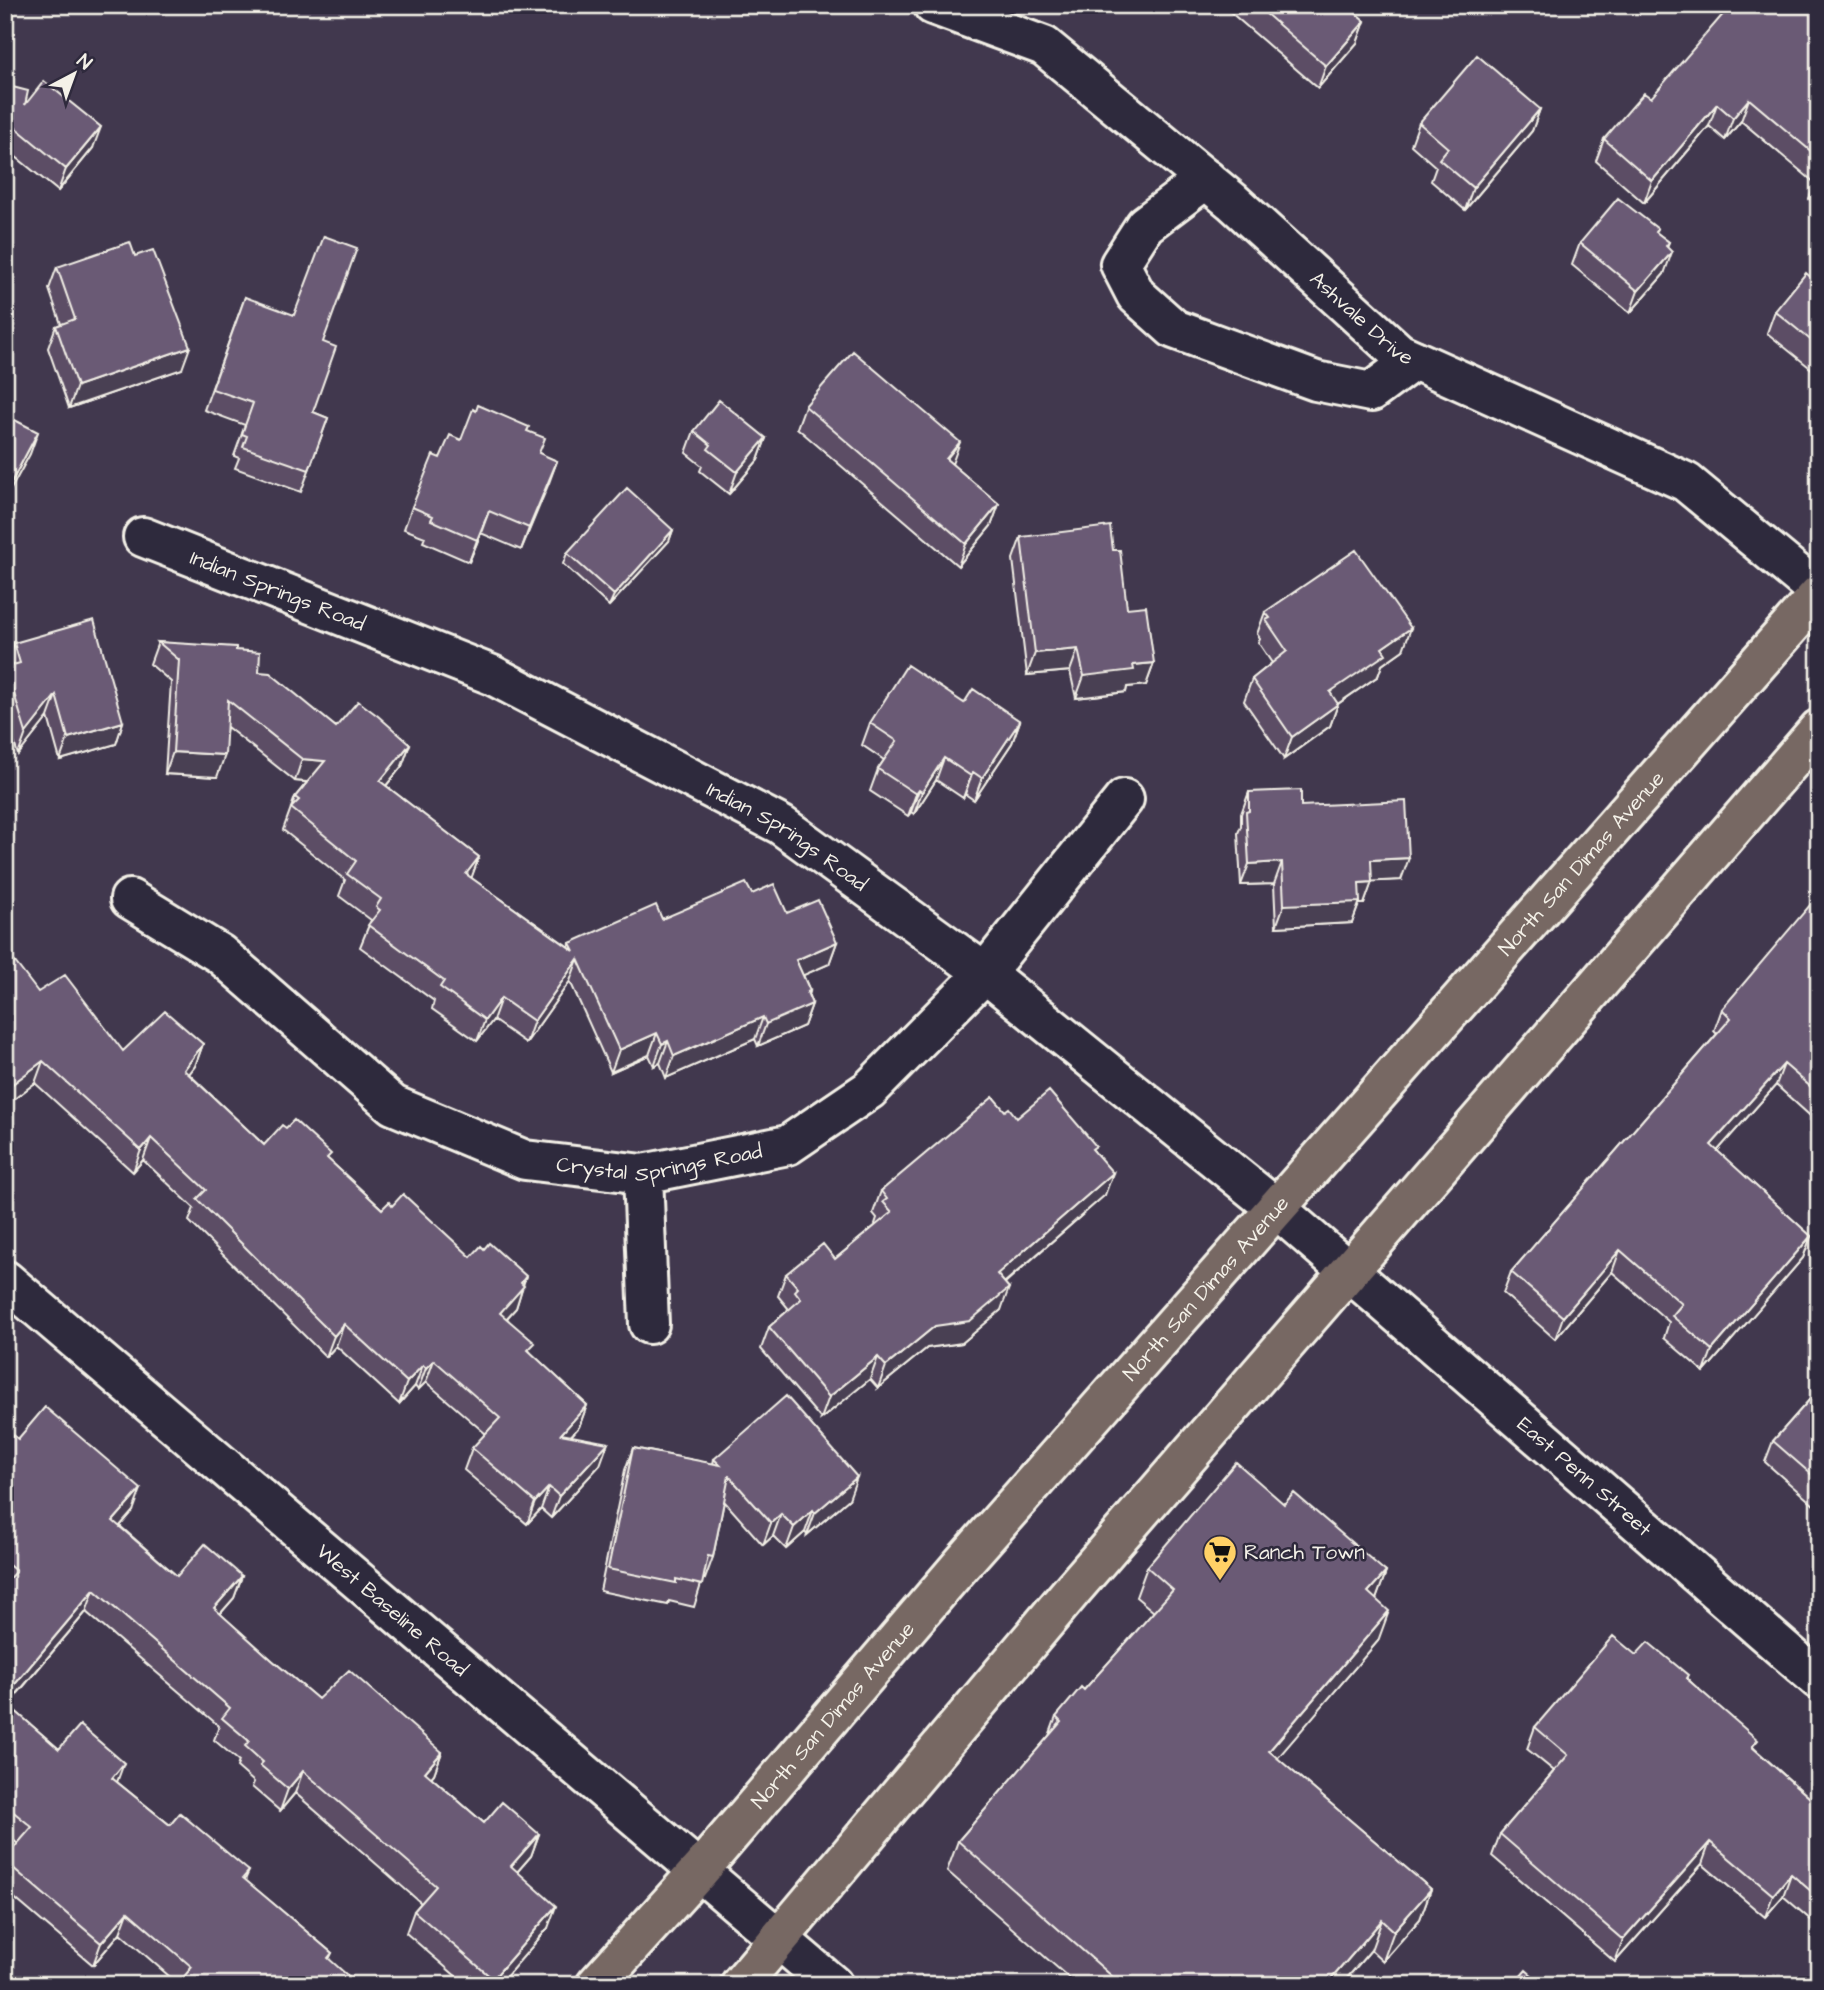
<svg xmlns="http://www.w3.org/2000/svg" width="1824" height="1990" viewBox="0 0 1824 1990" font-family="'Architects Daughter',sans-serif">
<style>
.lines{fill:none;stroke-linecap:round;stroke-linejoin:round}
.minor-casing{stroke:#f4f1e8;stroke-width:44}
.secondary-casing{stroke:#f4f1e8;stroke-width:44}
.primary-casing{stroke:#f4f1e8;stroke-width:44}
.minor{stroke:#2f2a3d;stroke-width:38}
.secondary{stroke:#2f2a3d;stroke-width:38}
.primary{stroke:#776864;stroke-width:38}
.wall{fill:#5b4d65;stroke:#f4f1e8;stroke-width:2}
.shaded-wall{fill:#4a3f52;stroke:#f4f1e8;stroke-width:2}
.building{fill:#6a5a75;stroke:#f4f1e8;stroke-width:2}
.labels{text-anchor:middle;stroke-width:5;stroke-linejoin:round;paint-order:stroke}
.street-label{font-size:21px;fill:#f4f1e8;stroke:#2f2a3d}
.poi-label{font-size:21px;fill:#f4f1e8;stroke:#2f2a3d;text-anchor:start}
</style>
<rect width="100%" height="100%" fill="#41384e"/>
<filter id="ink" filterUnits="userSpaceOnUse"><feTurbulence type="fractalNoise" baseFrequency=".0143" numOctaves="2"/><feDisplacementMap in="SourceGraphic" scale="14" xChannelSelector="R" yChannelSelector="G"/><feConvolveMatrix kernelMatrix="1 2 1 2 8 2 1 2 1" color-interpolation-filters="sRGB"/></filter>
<g filter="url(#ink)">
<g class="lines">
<g class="minor-casing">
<g id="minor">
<path id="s1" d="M 933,5 L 1044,46 L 1232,201 L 1399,353 L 1686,482 L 1819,592"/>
<path d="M 1206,179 L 1145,225 L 1120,264 L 1136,295 L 1174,329 L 1316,381 L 1371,392 L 1414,360"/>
<path id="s2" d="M 143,537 L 492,675 L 781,825 L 985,973 L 1277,1209 L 1819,1680"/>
<path id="s3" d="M 130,899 L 220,954 L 393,1105 L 525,1160 L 643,1174 L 788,1145 L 869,1090 L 985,973 L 1124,799"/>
<path d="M 643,1174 L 649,1324"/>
</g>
</g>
<g class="secondary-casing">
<g id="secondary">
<path id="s4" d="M 5,1280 L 833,1985"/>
</g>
</g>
<g class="primary-casing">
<g id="primary">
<path id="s5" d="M 596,1985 L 700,1870 L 961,1565 L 1819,594"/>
<path d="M 740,1985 L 1074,1588 L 1819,729"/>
</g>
</g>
<use href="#minor" class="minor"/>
<use href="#secondary" class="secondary"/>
<use href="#primary" class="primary"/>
</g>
<path class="wall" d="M 1222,5 L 1346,5 L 1365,21 L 1357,43 L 1318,88 Z
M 1819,5 L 1819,207 L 1809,199 L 1815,183 L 1741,121 L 1725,140 L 1709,126 L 1644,203 L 1596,161 L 1604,139 L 1651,98 Z
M 5,85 L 25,105 L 93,148 L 58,191 L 5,148 Z
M 1540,109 L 1532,131 L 1465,210 L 1431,181 L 1436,167 L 1411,145 L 1419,123 Z
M 1657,233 L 1669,242 L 1667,247 L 1664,274 L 1630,313 L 1572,265 L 1580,243 Z
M 135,256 L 182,369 L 69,408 L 48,348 L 56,326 L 61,324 L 49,289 L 57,267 Z
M 1819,284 L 1819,375 L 1767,333 L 1775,311 Z
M 245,297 L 323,342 L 313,412 L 328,418 L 301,492 L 235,468 L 239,458 L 234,456 L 245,425 L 204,410 Z
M 805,406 L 952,464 L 999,504 L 991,526 L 958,566 L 797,428 Z
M 694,431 L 766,438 L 758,460 L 729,494 L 700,471 L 702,466 L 686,453 Z
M 527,432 L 539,454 L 557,461 L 521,550 L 481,533 L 469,562 L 423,542 L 425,537 L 404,529 L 412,507 L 440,458 L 461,440 Z
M 673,530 L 669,541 L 609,606 L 563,564 L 567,553 Z
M 1021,537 L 1113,550 L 1127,608 L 1154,663 L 1146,685 L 1127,687 L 1126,692 L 1076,698 L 1070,671 L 1027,675 L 1013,559 Z
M 1265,612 L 1403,650 L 1382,665 L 1378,676 L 1338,704 L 1330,726 L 1284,759 L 1244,701 L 1252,679 L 1272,663 L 1258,642 L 1260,638 L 1257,634 Z
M 158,642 L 236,650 L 259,672 L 336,727 L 410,744 L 402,766 L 386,786 L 479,857 L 471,878 L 569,947 L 570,943 L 662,919 L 752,894 L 837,942 L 829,964 L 803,975 L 810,991 L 809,996 L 812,1004 L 804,1026 L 758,1046 L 755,1039 L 666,1078 L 660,1063 L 654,1066 L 649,1055 L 611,1072 L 570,981 L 526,1043 L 493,1020 L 477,1041 L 432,1009 L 434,1001 L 360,947 L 371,920 L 339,896 L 345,880 L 283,830 L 295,797 L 307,782 L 295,781 L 227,727 L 217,777 L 165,774 L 171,682 L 150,664 Z
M 14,643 L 123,722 L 116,744 L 60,760 L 48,717 L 18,755 L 5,713 L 5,670 Z
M 964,703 L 1020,721 L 1012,743 L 974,800 L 965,794 L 963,798 L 936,780 L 914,814 L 911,812 L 908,816 L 870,791 L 878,769 L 884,760 L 862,745 L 870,723 Z
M 1249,792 L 1301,806 L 1401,880 L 1372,881 L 1364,904 L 1359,904 L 1352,923 L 1276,927 L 1274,884 L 1241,885 L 1238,833 L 1241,826 L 1241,814 Z
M 1819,900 L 1819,1120 L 1817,1122 L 1776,1085 L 1717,1151 L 1811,1236 L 1803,1258 L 1704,1372 L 1664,1338 L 1669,1322 L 1612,1272 L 1555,1339 L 1503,1293 L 1511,1272 L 1717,1034 L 1714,1031 L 1722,1009 Z
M 5,969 L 123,1051 L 203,1044 L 195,1066 L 189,1074 L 264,1145 L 329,1160 L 382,1209 L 392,1206 L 471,1257 L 523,1285 L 516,1308 L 507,1318 L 531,1353 L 587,1405 L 579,1427 L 571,1436 L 600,1465 L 551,1518 L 541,1509 L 527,1524 L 464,1470 L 472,1448 L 486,1434 L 426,1382 L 418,1390 L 415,1386 L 399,1404 L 336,1346 L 326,1357 L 189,1221 L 194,1208 L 143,1160 L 133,1172 L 35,1083 L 5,1106 Z
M 1005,1111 L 1017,1118 L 1094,1151 L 1105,1195 L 1005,1283 L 1001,1310 L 962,1343 L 927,1348 L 878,1388 L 870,1379 L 821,1419 L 761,1349 L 769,1327 L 787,1311 L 788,1308 L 778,1296 L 786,1274 L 835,1259 L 876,1225 L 875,1224 L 877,1218 L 873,1213 L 881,1191 Z
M 1819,1389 L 1819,1504 L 1816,1507 L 1765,1462 L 1773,1441 Z
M 5,1428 L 18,1439 L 133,1511 L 120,1526 L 177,1576 L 242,1576 L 234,1598 L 220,1614 L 272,1660 L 318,1699 L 442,1752 L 434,1774 L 431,1777 L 484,1823 L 539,1834 L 531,1856 L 517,1872 L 548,1928 L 499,1985 L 466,1985 L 406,1933 L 414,1911 L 421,1903 L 295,1793 L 280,1811 L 252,1787 L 254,1782 L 237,1767 L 239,1761 L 214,1740 L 219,1726 L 86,1612 L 8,1705 L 59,1749 L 117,1782 L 170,1825 L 249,1871 L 245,1880 L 332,1953 L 329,1959 L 178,1984 L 120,1933 L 93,1965 L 5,1890 L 5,1858 L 18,1844 L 5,1833 Z
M 633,1448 L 713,1464 L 714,1459 L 849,1499 L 807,1535 L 805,1532 L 786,1549 L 773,1536 L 763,1545 L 724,1501 L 713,1557 L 705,1579 L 703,1578 L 694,1607 L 669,1601 L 668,1605 L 600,1591 L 625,1470 Z
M 1284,1504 L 1386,1572 L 1376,1599 L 1378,1641 L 1277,1758 L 1431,1889 L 1420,1919 L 1383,1961 L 1371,1950 L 1341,1985 L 1077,1985 L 947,1871 L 958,1841 L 1049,1736 L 1056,1717 L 1084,1690 L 1154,1612 L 1136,1597 L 1147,1567 Z
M 1636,1655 L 1687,1678 L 1755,1749 L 1819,1806 L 1819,1927 L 1783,1896 L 1765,1917 L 1702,1864 L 1615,1962 L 1492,1856 L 1500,1834 L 1554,1771 L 1527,1749 L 1535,1727 Z"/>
<path class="shaded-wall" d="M 1365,21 L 1357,43 L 1318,88 L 1326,66 Z
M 1749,99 L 1741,121 L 1725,140 L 1733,118 Z
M 1717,104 L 1709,126 L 1644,203 L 1652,181 Z
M 1540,109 L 1532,131 L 1465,210 L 1473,188 Z
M 101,127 L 93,148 L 58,191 L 66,169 Z
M 1672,252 L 1664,274 L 1630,313 L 1638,291 Z
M 190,347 L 182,369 L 69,408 L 77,386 Z
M 38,432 L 30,454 L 5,500 L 5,494 Z
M 766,438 L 758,460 L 729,494 L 737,472 Z
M 960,442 L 952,464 L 946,459 Z
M 557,461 L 549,483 L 521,550 L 529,528 Z
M 999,504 L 991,526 L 958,566 L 966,544 Z
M 489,511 L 481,533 L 469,562 L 477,540 Z
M 673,530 L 669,541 L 609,606 L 614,595 Z
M 1411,628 L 1403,650 L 1382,665 L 1378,676 L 1323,714 L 1330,692 L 1382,648 Z
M 1078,649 L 1070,671 L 1027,675 L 1035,653 Z
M 1154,663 L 1146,685 L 1127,687 L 1126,692 L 1076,698 L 1084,676 L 1133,665 Z
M 56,695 L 48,717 L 18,755 L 26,733 Z
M 1338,704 L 1330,726 L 1284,759 L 1292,737 Z
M 1020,721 L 1012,743 L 974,800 L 982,778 Z
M 123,722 L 116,744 L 60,760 L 68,738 Z
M 410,744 L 402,766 L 372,803 L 380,781 Z
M 173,752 L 225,755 L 217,777 L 165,774 Z
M 944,758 L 936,780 L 914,814 L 922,792 Z
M 302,759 L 325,761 L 317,783 L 295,781 Z
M 973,772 L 965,794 L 963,798 L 971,776 Z
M 919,790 L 911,812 L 908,816 L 916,794 Z
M 479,857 L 471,879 L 466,874 Z
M 1409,858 L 1401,880 L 1363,882 L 1371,860 Z
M 1282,862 L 1274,884 L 1241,885 L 1249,864 Z
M 1372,882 L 1364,904 L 1359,904 L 1352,923 L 1276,927 L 1284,905 L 1359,883 Z
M 837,942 L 829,964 L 788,982 L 796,960 Z
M 578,959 L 570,981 L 526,1043 L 534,1021 Z
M 810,991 L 805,1007 L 812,1004 L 804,1026 L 758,1046 L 766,1024 L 807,992 Z
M 501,998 L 493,1020 L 477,1041 L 485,1020 Z
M 763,1017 L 755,1039 L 666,1078 L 674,1056 Z
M 657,1033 L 649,1055 L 611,1072 L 619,1050 Z
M 668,1041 L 660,1063 L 654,1066 L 662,1044 Z
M 203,1044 L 195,1066 L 176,1091 L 184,1070 Z
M 43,1061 L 35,1083 L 5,1106 L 5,1102 L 11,1085 Z
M 1784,1064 L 1776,1085 L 1703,1167 L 1711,1145 Z
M 151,1138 L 143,1160 L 133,1172 L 141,1150 Z
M 1113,1173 L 1105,1195 L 989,1296 L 997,1274 Z
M 1811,1236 L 1803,1258 L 1704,1372 L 1712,1350 Z
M 1620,1250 L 1612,1272 L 1555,1339 L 1563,1317 Z
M 526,1276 L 516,1308 L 492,1334 L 500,1313 Z
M 1009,1288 L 1001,1310 L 962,1343 L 927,1348 L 878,1388 L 886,1366 L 935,1326 Z
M 344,1324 L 336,1346 L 326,1357 L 334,1336 Z
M 878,1357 L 870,1379 L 821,1419 L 829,1397 Z
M 434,1360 L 426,1382 L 418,1390 L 426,1368 Z
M 423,1365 L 415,1386 L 399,1404 L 407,1382 Z
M 587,1405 L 579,1427 L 553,1455 L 561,1434 Z
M 608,1443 L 600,1465 L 551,1518 L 559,1496 Z
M 857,1477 L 849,1499 L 807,1535 L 815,1513 Z
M 549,1487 L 541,1509 L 527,1524 L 535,1502 Z
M 141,1489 L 133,1511 L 105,1543 L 113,1521 Z
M 813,1510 L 805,1532 L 786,1549 L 794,1527 Z
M 781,1514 L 773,1536 L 763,1545 L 771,1523 Z
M 1386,1572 L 1375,1602 L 1368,1592 Z
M 242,1576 L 234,1598 L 206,1630 L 214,1608 Z
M 94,1590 L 86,1612 L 5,1708 L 5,1696 Z
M 1389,1611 L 1378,1641 L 1258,1781 L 1269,1751 Z
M 442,1752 L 434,1774 L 417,1794 L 425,1772 Z
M 124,1763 L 116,1785 L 112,1778 Z
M 303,1771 L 295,1793 L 280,1811 L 288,1789 Z
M 539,1834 L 531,1856 L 503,1888 L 511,1866 Z
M 1710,1842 L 1702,1864 L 1615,1962 L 1623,1940 Z
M 1791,1874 L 1783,1896 L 1765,1917 L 1773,1895 Z
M 1431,1889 L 1420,1919 L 1383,1961 L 1394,1931 Z
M 556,1906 L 548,1928 L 499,1985 L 491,1985 L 493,1979 Z
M 128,1912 L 120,1933 L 93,1965 L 101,1943 Z
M 1382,1920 L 1371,1950 L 1341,1985 L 1326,1985 Z"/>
<path class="building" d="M 1256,5 L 1346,5 L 1365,21 L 1326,66 Z
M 1731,5 L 1819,5 L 1819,158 L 1749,99 L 1733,118 L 1717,104 L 1652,181 L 1604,139 L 1644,93 L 1651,98 Z
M 1477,55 L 1540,109 L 1473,188 L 1439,159 L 1448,148 L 1419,123 Z
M 44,81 L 101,127 L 66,169 L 10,123 L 12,121 L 5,120 L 5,85 L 28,91 L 25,105 Z
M 1618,198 L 1658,229 L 1656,232 L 1669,242 L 1666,246 L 1672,252 L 1638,291 L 1580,243 Z
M 324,236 L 357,248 L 323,342 L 336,347 L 313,412 L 328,418 L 309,470 L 243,447 L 247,436 L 242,434 L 253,403 L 212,389 L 245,297 L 294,315 Z
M 130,242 L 135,256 L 153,250 L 190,347 L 77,386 L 56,326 L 75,319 L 57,267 Z
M 1806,273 L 1819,284 L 1819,347 L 1775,311 Z
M 853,351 L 960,442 L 946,459 L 999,504 L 966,544 L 805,406 Z
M 719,400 L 766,438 L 737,472 L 708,449 L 711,445 L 694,431 Z
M 478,405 L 529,427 L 527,431 L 545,438 L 539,453 L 557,461 L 529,528 L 489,511 L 477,540 L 431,520 L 433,516 L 412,507 L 433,455 L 440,458 L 450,435 L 461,440 L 473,409 L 476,411 Z
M 5,415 L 38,432 L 5,494 Z
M 627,488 L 673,530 L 614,595 L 567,553 Z
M 1110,526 L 1113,550 L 1120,550 L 1127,608 L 1146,606 L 1154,663 L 1133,665 L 1134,670 L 1084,676 L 1078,649 L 1035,653 L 1021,537 Z
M 1356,550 L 1411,628 L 1382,648 L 1386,654 L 1330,692 L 1338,704 L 1292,737 L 1252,679 L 1287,651 L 1266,620 L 1270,618 L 1265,612 Z
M 94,620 L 123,722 L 68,738 L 56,695 L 26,733 L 6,667 L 20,663 L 14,643 Z
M 158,642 L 236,647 L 236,650 L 260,652 L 259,672 L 270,673 L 336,727 L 358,701 L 378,716 L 410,744 L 380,781 L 479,857 L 466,874 L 574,951 L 570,943 L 656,905 L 662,919 L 746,883 L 752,894 L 774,884 L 787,913 L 818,900 L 837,942 L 796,960 L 810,991 L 807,992 L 812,1004 L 766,1024 L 763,1017 L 674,1056 L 668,1041 L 662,1044 L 657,1033 L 619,1050 L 578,959 L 534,1021 L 501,998 L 485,1020 L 440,987 L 444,981 L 368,925 L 380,910 L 376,907 L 381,899 L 347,874 L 356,861 L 291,808 L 299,800 L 295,797 L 325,761 L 302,759 L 228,700 L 225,755 L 173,752 L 179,660 Z
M 907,665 L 964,703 L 973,689 L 1020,721 L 982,778 L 973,772 L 971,776 L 944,758 L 922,792 L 919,790 L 916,794 L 878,769 L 897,741 L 870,723 Z
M 1301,790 L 1301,806 L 1406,801 L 1409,858 L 1371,860 L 1372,882 L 1359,883 L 1360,902 L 1284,905 L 1282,862 L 1249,864 L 1246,812 L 1249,811 L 1249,792 Z
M 1816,898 L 1819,900 L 1819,1094 L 1784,1064 L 1711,1145 L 1811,1236 L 1712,1350 L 1672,1316 L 1682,1304 L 1620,1250 L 1563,1317 L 1511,1272 L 1731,1018 L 1722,1009 Z
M 15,962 L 38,992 L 65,975 L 123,1051 L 165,1011 L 203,1044 L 184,1070 L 264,1145 L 282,1125 L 286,1128 L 294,1120 L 331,1154 L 327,1158 L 382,1209 L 389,1202 L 392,1206 L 403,1194 L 471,1257 L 481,1246 L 484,1249 L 489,1243 L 526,1276 L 521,1283 L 524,1286 L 500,1313 L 535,1343 L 528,1350 L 587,1405 L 561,1434 L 608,1443 L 559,1496 L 549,1487 L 535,1502 L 472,1448 L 500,1418 L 434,1360 L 426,1368 L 423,1365 L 407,1382 L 344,1324 L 334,1336 L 197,1199 L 206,1190 L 151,1138 L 141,1150 L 43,1061 L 11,1085 L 5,1077 L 5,969 Z
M 1049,1091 L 1096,1146 L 1092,1149 L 1113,1173 L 997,1274 L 1009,1288 L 970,1321 L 935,1326 L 886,1366 L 878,1357 L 829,1397 L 769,1327 L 801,1299 L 795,1291 L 798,1288 L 786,1274 L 823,1244 L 835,1259 L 892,1212 L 883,1202 L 887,1199 L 881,1191 L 993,1097 L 1005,1111 L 1009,1108 L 1017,1118 Z
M 1819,1389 L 1819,1481 L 1773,1441 Z
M 786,1396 L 857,1477 L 815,1513 L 813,1510 L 794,1527 L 781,1514 L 771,1523 L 729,1476 L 713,1557 L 708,1556 L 702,1585 L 676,1579 L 676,1583 L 608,1569 L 633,1448 L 720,1465 L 714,1459 Z
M 45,1407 L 141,1489 L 113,1521 L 177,1576 L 205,1544 L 242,1576 L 214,1608 L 272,1660 L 318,1699 L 349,1670 L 442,1752 L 425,1772 L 484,1823 L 502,1802 L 539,1834 L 511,1866 L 556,1906 L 493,1979 L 414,1911 L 436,1886 L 303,1771 L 288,1789 L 260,1765 L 263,1762 L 245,1746 L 249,1741 L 222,1718 L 230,1708 L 94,1590 L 5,1696 L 5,1583 L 16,1571 L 5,1562 L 5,1548 L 7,1546 L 5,1545 L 5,1428 L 18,1439 Z
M 1236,1462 L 1284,1504 L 1294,1493 L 1386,1572 L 1368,1592 L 1389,1611 L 1269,1751 L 1431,1889 L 1394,1931 L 1382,1920 L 1326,1985 L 1122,1985 L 958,1841 L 1061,1722 L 1056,1717 L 1081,1687 L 1084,1690 L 1173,1590 L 1147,1567 Z
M 1613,1636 L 1636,1655 L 1648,1642 L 1688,1675 L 1686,1678 L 1758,1740 L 1752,1747 L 1819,1806 L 1819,1898 L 1791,1874 L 1773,1895 L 1710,1842 L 1623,1940 L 1500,1834 L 1568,1755 L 1535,1727 Z
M 5,1702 L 59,1749 L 80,1725 L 124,1763 L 112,1778 L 170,1825 L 180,1813 L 249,1871 L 243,1878 L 332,1953 L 328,1958 L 358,1985 L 177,1985 L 192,1967 L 128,1912 L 101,1943 L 5,1861 L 5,1858 L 32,1827 L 5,1805 Z
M 1526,1970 L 1543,1985 L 1513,1985 Z"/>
</g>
<defs>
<g id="supermarket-pin" transform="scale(1.75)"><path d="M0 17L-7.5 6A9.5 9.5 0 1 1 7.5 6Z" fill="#ffd166" stroke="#2f2a3d"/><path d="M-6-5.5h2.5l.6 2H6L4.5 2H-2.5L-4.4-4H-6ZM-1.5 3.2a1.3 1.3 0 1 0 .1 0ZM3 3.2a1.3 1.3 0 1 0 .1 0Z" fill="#111"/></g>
</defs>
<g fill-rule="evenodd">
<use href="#supermarket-pin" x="1220" y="1552"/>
</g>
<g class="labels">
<g class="street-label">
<text dy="7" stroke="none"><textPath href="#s1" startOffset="537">Ashvale Drive</textPath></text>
<text dy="7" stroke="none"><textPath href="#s2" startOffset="145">Indian Springs Road</textPath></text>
<text dy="7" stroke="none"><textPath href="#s2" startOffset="712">Indian Springs Road</textPath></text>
<text dy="7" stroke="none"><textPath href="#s5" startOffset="1493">North San Dimas Avenue</textPath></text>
<text dy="7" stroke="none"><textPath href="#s3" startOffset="614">Crystal Springs Road</textPath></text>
<text dy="7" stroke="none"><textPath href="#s5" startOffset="926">North San Dimas Avenue</textPath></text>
<text dy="7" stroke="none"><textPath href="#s2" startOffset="1736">East Penn Street</textPath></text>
<text dy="7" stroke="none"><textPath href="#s4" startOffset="509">West Baseline Road</textPath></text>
<text dy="7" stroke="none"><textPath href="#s5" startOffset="359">North San Dimas Avenue</textPath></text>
</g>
<g class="poi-label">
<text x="1244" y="1559">Ranch Town</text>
</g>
</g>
<rect width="1824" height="1990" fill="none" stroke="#2f2a3d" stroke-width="28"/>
<rect x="14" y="14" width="1796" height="1962" fill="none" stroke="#f4f1e8" stroke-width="2.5" filter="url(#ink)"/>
<g transform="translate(74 74) rotate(41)" stroke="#2f2a3d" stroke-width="5" paint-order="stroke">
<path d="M0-5L12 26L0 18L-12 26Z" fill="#f4f1e8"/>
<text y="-10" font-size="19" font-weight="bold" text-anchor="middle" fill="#f4f1e8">N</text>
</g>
</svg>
